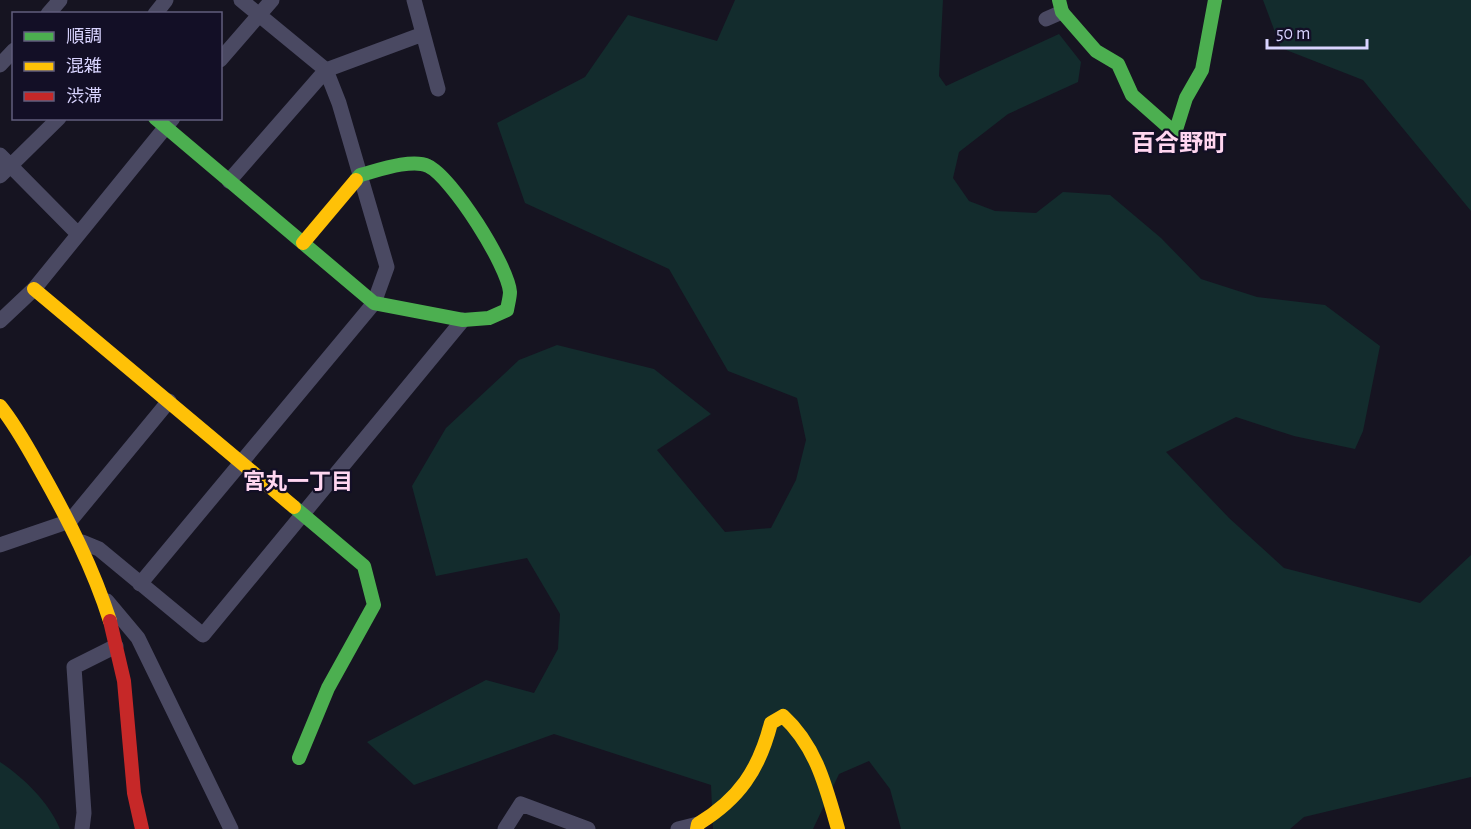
<svg xmlns="http://www.w3.org/2000/svg" width="1471" height="829" viewBox="0 0 1471 829" font-family="'Alegreya Sans','Noto Sans JP',sans-serif">
<style>
.green{fill:#132c2d}
.lines{fill:none;stroke-linecap:round;stroke-linejoin:round}
.street{stroke:#4a4962;stroke-width:15}
.fast{stroke:#4caf50;stroke-width:14}
.slow{stroke:#ffc107;stroke-width:14}
.jam{stroke:#c62828;stroke-width:14}
.labels{text-anchor:middle;stroke-width:4.5;stroke-linejoin:round;paint-order:stroke}
.neighbourhood-label{font-size:22px;font-weight:bold;fill:#ffd6f0;stroke:#130f26}
.quarter-label{font-size:24px;font-weight:bold;fill:#ffd6f0;stroke:#130f26}
</style>
<rect width="100%" height="100%" fill="#161421"/>
<path class="green" d="M 735,0 L 943,0 L 939,76 L 946,86 L 1059,34 L 1081,62 L 1078,82 L 1008,114 L 959,152 L 953,178 L 969,201 L 995,211 L 1036,213 L 1063,192 L 1110,195 L 1161,238 L 1201,279 L 1257,297 L 1325,305 L 1380,346 L 1363,431 L 1355,449 L 1294,436 L 1236,417 L 1166,452 L 1229,518 L 1284,568 L 1420,603 L 1471,555 L 1471,777 L 1304,817 L 1290,829 L 901,829 L 890,789 L 869,761 L 839,774 L 813,829 L 713,829 L 711,785 L 554,734 L 414,785 L 367,742 L 486,680 L 534,693 L 558,649 L 560,614 L 527,558 L 436,576 L 412,486 L 446,428 L 519,360 L 557,345 L 654,369 L 711,414 L 657,450 L 725,532 L 771,528 L 796,480 L 806,440 L 797,398 L 728,371 L 669,269 L 525,203 L 497,123 L 585,77 L 628,15 L 717,41 Z
M 1263,0 L 1471,0 L 1471,211 L 1363,80 L 1281,48 Z
M 0,762 C 24,778 49,802 60,829 L 0,829 Z"/>
<g class="lines">
<path class="street" d="M 414,0 L 438,89
M 48,14 L 60,0
M 155,14 L 166,0
M 1046,19 L 1062,12
M 220,60 L 272,0
M 0,65 L 14,50
M 0,155 L 78,234
M 0,176 L 59,118
M 229,181 L 326,70 L 423,34
M 0,321 L 34,289 L 173,118
M 82,542 L 99,549 L 203,635 L 463,320
M 0,545 L 70,521 L 169,401
M 140,584 L 374,303 L 387,267 L 339,103 L 326,70 L 241,0
M 107,601 L 138,638 L 231,829
M 82,829 L 84,813 L 74,667 L 116,646
M 505,829 L 521,804 L 588,829
M 678,829 L 698,824"/>
<path class="fast" d="M 1059,0 L 1062,12 L 1096,51 L 1118,64 L 1132,95 L 1175,133 L 1186,98 L 1202,70 L 1215,0
M 155,118 L 374,303 L 463,320 L 489,318 L 507,310 C 508,304 510,297 510,292 C 508,266 452,177 428,166 C 412,158 376,171 360,175 L 356,180
M 294,507 L 364,566 L 374,605 L 328,688 L 299,758"/>
<path class="slow" d="M 303,243 L 356,180
M 34,289 L 294,507
M 0,406 C 17,427 29,450 42,473 C 69,521 93,568 110,621
M 697,829 L 698,824 C 739,799 759,770 771,723 L 783,716 C 816,746 826,787 838,829"/>
<path class="jam" d="M 110,621 L 124,681 L 134,793 L 142,829"/>
</g>
<g class="labels">
<g class="neighbourhood-label">
<text x="298" y="489">宮丸一丁目</text>
</g>
<g class="quarter-label">
<text x="1179" y="151">百合野町</text>
</g>
</g>
<rect x="12" y="12" width="210" height="108" fill="#130f26" stroke="#625e7d" stroke-width="1.5"/>
<rect x="24" y="32" width="30" height="9" fill="#4caf50" stroke="#625e7d" stroke-width="1.5"/>
<text x="66" y="42" font-size="18" fill="#d9d4ff">順調</text>
<rect x="24" y="62" width="30" height="9" fill="#ffc107" stroke="#625e7d" stroke-width="1.5"/>
<text x="66" y="72" font-size="18" fill="#d9d4ff">混雑</text>
<rect x="24" y="92" width="30" height="9" fill="#c62828" stroke="#625e7d" stroke-width="1.5"/>
<text x="66" y="102" font-size="18" fill="#d9d4ff">渋滞</text>
<path d="M1267 39v9h100v-9" fill="none" stroke="#d9d4ff" stroke-width="3"/>
<text x="1276" y="39" font-size="18" fill="#d9d4ff" stroke="#130f26" stroke-width="4.5" paint-order="stroke">50 m</text>
</svg>
